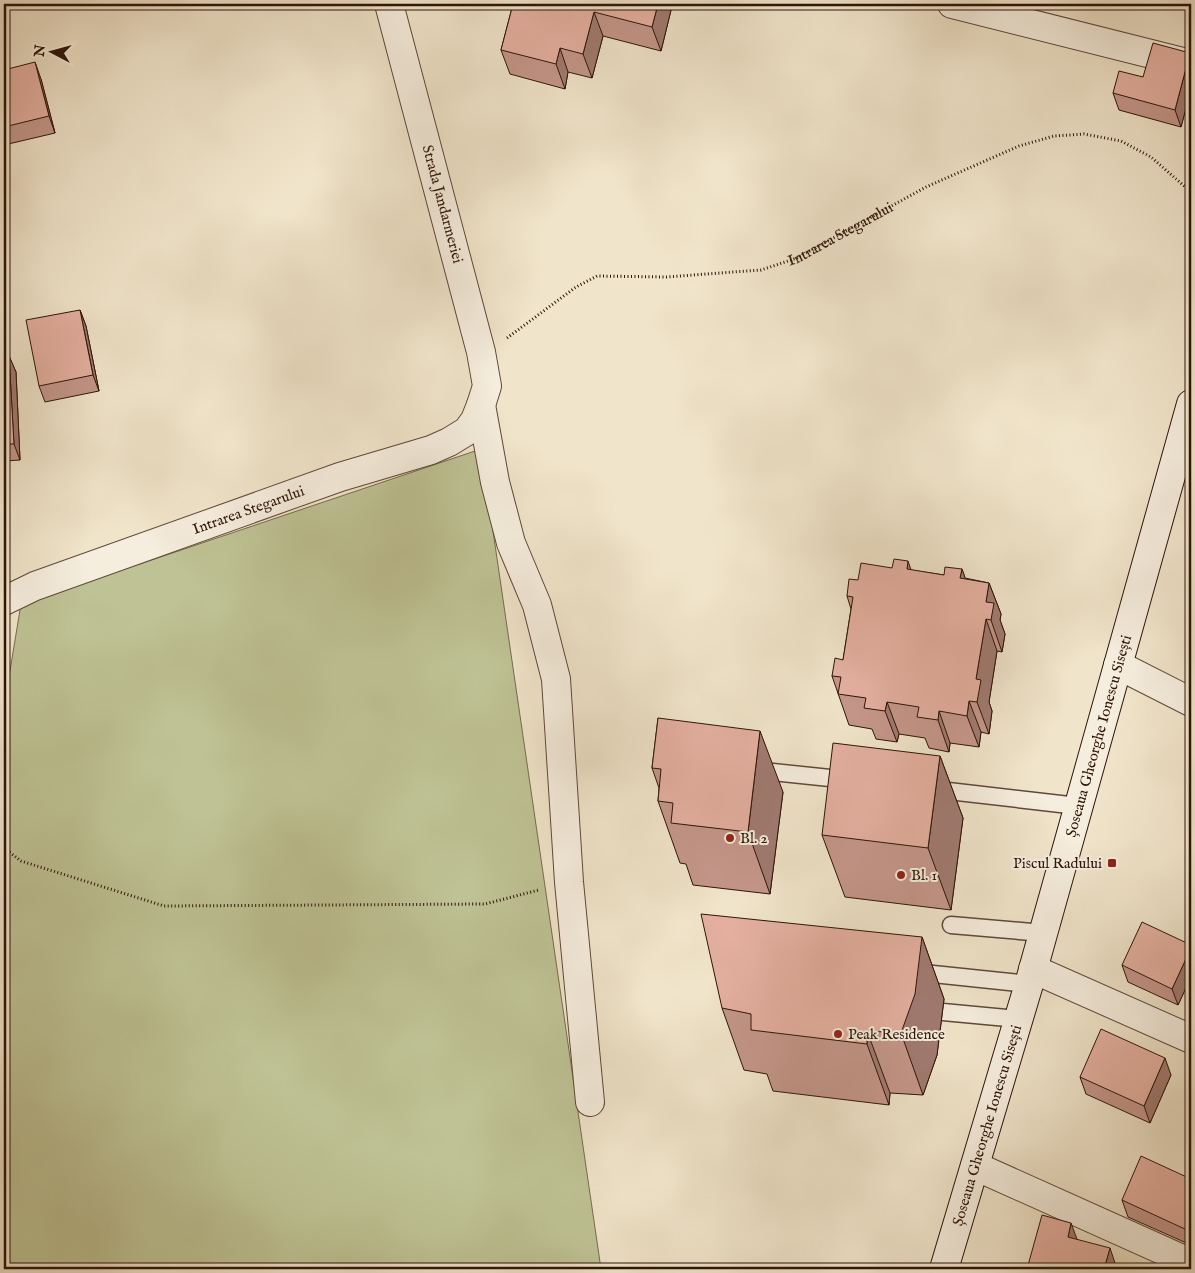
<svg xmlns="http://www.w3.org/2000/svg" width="1195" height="1273" viewBox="0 0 1195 1273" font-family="'IM FELL English',serif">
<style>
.green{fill:#bec294;stroke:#766b4e}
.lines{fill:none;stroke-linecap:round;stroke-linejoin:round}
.service-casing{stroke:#5e4839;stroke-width:19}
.minor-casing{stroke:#5e4839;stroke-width:30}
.secondary-casing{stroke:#2d1409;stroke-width:30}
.path{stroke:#2d1409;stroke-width:3;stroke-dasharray:1 2.5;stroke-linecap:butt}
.service{stroke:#f5eddd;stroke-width:16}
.minor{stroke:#f5eddd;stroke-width:28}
.secondary{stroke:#f5eddd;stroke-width:28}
.wall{fill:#c4968a;stroke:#2d1409}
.shaded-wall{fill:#a07a70;stroke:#2d1409}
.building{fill:#e4afa0;stroke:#2d1409}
.poi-dot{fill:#8f2418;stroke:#f5eddd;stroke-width:2}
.labels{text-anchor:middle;stroke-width:4;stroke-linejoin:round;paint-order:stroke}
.street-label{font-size:15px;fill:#2d1409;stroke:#f5eddd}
.poi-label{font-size:15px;fill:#2d1409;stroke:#f5eddd;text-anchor:start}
</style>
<rect width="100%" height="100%" fill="#f0e4ca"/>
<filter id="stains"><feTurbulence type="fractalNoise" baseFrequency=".004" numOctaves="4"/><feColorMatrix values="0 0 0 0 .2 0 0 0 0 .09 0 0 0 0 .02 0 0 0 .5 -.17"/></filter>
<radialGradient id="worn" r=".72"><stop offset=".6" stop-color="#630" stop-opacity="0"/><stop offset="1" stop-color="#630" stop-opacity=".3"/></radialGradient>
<path class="green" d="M 481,449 L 601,1269 L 4,1269 L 4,707 L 21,604 Z"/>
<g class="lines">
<g class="service-casing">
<path id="service" d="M 754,770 L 849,780
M 931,789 L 1078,806
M 951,925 L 1043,933
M 914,972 L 1029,984
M 943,1012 L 1018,1019"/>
</g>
<g class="minor-casing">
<g id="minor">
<path d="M 952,4 L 1191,64"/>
<path d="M 481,405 L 495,482 L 511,543 L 537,605 L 556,679 L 569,882 L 590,1102"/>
<path id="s2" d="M 4,601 L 35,586 L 340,477 L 431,450 L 449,442 L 467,431 L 475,420 L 481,405 L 487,386 L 481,352 L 389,4"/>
<path d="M 1118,665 L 1191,702"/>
<path d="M 1033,969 L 1191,1039"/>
<path d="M 975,1166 L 1191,1263"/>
</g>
</g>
<g class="secondary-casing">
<g id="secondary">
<path id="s3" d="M 944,1269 L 1029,984 L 1191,404"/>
</g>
</g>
<g class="path">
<path id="s1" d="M 507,338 L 576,287 L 597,276 L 666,277 L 761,270 L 797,258 L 926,187 L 1019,146 L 1054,136 L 1084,134 L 1121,141 L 1151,157 L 1191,192"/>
<path d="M 4,848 L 21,861 L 164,906 L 485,904 L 539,890"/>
</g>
<use href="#service" class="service"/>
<use href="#minor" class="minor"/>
<use href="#secondary" class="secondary"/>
</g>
<path class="wall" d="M 513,4 L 672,6 L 661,51 L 603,36 L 592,78 L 568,72 L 565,89 L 510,74 L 501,50 Z
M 1191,56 L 1191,89 L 1181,127 L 1119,110 L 1113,93 L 1143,77 Z
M 4,70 L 41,79 L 55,133 L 4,145 Z
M 80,310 L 86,326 L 99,391 L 45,402 L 39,386 Z
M 4,356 L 9,356 L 16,372 L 20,460 L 4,461 Z
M 892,568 L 911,570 L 944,575 L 962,569 L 965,578 L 989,583 L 1001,614 L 1000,620 L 1005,634 L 1002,652 L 997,651 L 989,702 L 992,711 L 989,734 L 981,732 L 979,747 L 950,743 L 949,752 L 929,748 L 925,738 L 899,734 L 897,742 L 876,739 L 872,729 L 849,725 L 832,676 L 843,660 L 851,609 L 847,596 L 858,580 Z
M 658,718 L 783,792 L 770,894 L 693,885 L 686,864 L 680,863 L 658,801 L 659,788 L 652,768 Z
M 940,756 L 963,818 L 951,910 L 845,897 L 822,835 Z
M 922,937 L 944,999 L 937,1055 L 923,1095 L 890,1093 L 889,1105 L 773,1091 L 767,1074 L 744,1070 L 722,1008 Z
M 1191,945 L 1191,977 L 1178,1005 L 1128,982 L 1122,965 Z
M 1171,1075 L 1150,1123 L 1086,1094 L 1080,1077 Z
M 1191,1179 L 1191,1245 L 1128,1217 L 1122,1200 Z"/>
<path class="shaded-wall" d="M 658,4 L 671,4 L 672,6 L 661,51 L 652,27 Z
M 594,12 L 603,36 L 592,78 L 583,54 Z
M 560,48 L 568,72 L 565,89 L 556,64 Z
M 1190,53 L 1191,56 L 1191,89 L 1181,127 L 1175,110 Z
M 35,62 L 41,79 L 55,133 L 49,116 Z
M 80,310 L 86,326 L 99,391 L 93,375 Z
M 9,356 L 16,372 L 20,460 L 14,444 Z
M 908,561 L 919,593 L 907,569 Z
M 962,569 L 973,601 L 960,578 Z
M 989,583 L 1001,614 L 1000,620 L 1005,634 L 1002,652 L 991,620 L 986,602 Z
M 986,619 L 997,651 L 989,702 L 992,711 L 989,734 L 977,702 L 976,679 Z
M 969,701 L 981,732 L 979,747 L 967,716 Z
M 887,702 L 899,734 L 897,742 L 885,711 Z
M 939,711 L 950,743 L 949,752 L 938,720 Z
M 760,731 L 783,792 L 770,894 L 748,832 Z
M 940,756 L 963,818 L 951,910 L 928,848 Z
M 922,937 L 944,999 L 937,1055 L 923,1095 L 901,1033 Z
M 1191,948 L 1191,977 L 1178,1005 L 1172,989 Z
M 867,1031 L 890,1093 L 889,1105 L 867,1044 Z
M 1165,1058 L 1171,1075 L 1150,1123 L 1144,1106 Z
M 1191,1220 L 1191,1241 L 1187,1230 Z
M 1071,1223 L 1087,1266 L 1068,1237 Z
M 1110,1248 L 1117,1269 L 1104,1269 Z"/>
<path class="building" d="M 513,4 L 658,4 L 652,27 L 594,12 L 583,54 L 560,48 L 556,64 L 501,50 Z
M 1153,43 L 1190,53 L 1175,110 L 1113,93 L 1119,71 L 1143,77 Z
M 35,62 L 49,116 L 4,127 L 4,70 Z
M 80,310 L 93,375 L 39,386 L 26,320 Z
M 4,356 L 9,356 L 14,444 L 4,444 Z
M 894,559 L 908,561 L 907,569 L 944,575 L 945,567 L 962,569 L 960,578 L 989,583 L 986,602 L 994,603 L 991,620 L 986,619 L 976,679 L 981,680 L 977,702 L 969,701 L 967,716 L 939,711 L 938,720 L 917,717 L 919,707 L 887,702 L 885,711 L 864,708 L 866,698 L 838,694 L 841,677 L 832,676 L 835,658 L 843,660 L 853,597 L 847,596 L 849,579 L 858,580 L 861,563 L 892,568 Z
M 658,718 L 760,731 L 748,832 L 671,823 L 673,803 L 658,801 L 661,769 L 652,768 Z
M 833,743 L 940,756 L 928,848 L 822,835 Z
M 701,914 L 922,937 L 915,994 L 901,1033 L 867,1031 L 867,1044 L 751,1030 L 751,1014 L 722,1008 Z
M 1142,922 L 1191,945 L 1191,948 L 1172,989 L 1122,965 Z
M 1101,1029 L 1165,1058 L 1144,1106 L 1080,1077 Z
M 1141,1156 L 1191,1179 L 1191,1220 L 1187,1230 L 1122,1200 Z
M 1042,1215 L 1071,1223 L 1068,1237 L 1110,1248 L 1104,1269 L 1027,1269 Z"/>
<g class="poi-dot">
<circle cx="730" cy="838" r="5"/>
<rect x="1107" y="858" width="10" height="10" rx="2.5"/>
<circle cx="901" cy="875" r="5"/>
<circle cx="838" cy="1034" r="5"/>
</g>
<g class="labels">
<g class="street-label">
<text transform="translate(443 204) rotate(75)" y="5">Strada Jandarmeriei</text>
<text dy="5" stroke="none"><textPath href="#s1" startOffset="361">Intrarea Stegarului</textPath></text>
<text dy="5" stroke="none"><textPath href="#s2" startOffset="261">Intrarea Stegarului</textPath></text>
<text dy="5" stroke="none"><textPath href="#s3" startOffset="555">Șoseaua Gheorghe Ionescu Sisești</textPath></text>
<text dy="5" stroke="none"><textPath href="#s3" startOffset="150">Șoseaua Gheorghe Ionescu Sisești</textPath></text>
</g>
<g class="poi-label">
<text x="740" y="843">Bl. 2</text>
<text x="1102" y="868" text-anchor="end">Piscul Radului</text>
<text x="911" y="880">Bl. 1</text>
<text x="848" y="1039">Peak Residence</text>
</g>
</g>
<rect width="1195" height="1273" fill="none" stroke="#f0e4ca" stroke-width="20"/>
<rect x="5" y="5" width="1185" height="1263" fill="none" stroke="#2d1409" stroke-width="2.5"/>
<rect x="10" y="10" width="1175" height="1253" fill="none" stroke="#2d1409"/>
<g transform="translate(52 52) rotate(276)" stroke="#f5eddd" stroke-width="4" paint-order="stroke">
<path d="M0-4L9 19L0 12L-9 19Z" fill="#2d1409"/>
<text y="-8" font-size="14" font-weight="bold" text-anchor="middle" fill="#2d1409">N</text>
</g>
<rect width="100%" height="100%" filter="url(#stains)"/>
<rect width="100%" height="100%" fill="url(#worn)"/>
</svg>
